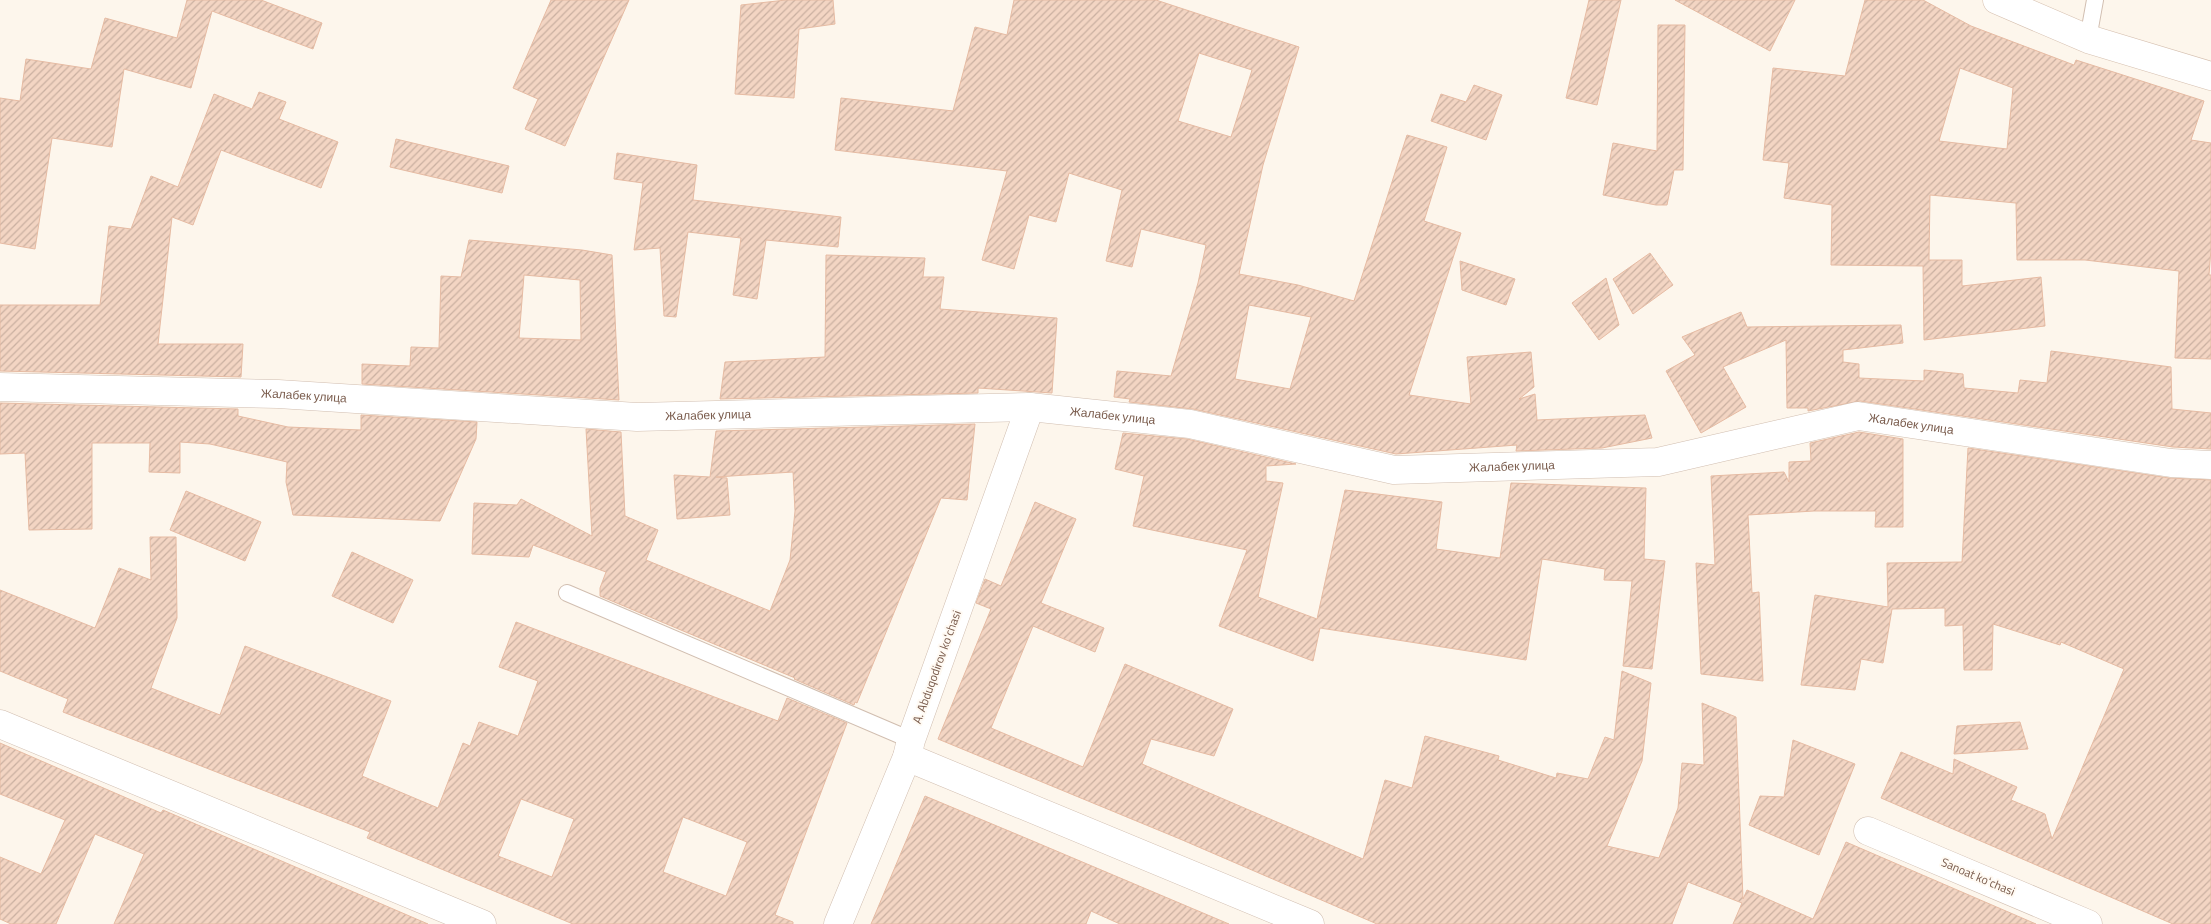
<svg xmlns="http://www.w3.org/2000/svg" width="2211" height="924" viewBox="0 0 2211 924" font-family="'Titillium Web',sans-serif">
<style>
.building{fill:url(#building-hatch);stroke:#e6bba3;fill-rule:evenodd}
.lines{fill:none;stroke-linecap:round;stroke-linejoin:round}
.lane-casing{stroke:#d1beb0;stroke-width:18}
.street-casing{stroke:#d1beb0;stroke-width:29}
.secondary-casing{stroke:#d6c0b0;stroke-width:29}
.lane{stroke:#fff;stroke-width:16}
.street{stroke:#fff;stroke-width:28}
.secondary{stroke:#fff;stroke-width:28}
.labels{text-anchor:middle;stroke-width:4;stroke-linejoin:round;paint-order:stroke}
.street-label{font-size:12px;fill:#7a5c4d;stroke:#fffaf3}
</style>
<defs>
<pattern id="building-hatch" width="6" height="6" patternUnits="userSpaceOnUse" patternTransform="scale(1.25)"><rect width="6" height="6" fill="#f3d5c3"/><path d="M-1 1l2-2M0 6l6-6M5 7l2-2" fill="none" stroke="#cab0a1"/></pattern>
</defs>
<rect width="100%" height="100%" fill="#fdf6ec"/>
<path class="building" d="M 187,0 L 261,0 L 322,23 L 313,49 L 212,11 L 191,88 L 124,69 L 112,147 L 52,138 L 35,249 L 0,243 L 0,98 L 20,101 L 26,59 L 91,69 L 105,18 L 177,38 Z
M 551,0 L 629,0 L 565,146 L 525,129 L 538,99 L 513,88 Z
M 786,0 L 833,0 L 835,24 L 799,29 L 794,98 L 735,94 L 741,5 Z
M 1014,0 L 1156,0 L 1299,47 L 1263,165 L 1239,274 L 1298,285 L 1354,301 L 1407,135 L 1447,147 L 1424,221 L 1461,233 L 1409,395 L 1471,404 L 1467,357 L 1531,352 L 1534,387 L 1519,399 L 1535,394 L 1537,420 L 1645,415 L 1652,438 L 1602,448 L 1516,451 L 1517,445 L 1396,454 L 1193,409 L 1129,402 L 1130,399 L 1114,397 L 1117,371 L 1171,376 L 1198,283 L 1206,245 L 1141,229 L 1132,267 L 1106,261 L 1122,190 L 1069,173 L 1056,222 L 1029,215 L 1014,269 L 982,260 L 1007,171 L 835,150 L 841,98 L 953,111 L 975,27 L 1007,35 ZM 1199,53 L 1252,70 L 1231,137 L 1178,121 ZM 1249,305 L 1311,317 L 1290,389 L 1235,379 Z
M 1589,0 L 1621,0 L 1597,105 L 1566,98 Z
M 1675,0 L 1795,0 L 1770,51 Z
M 1865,0 L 1923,0 L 1971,26 L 2074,65 L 2076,60 L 2204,101 L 2191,140 L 2211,143 L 2211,249 L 2209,275 L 2211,275 L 2211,359 L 2175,358 L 2179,271 L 2085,260 L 2017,260 L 2016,203 L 1930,195 L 1929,260 L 1962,260 L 1962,286 L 2041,277 L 2045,326 L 1924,340 L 1923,266 L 1831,265 L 1832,205 L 1784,198 L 1789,163 L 1763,160 L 1773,68 L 1845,76 ZM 1960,68 L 2013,88 L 2007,149 L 1939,141 Z
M 1658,25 L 1685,25 L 1683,170 L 1674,170 L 1667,205 L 1656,205 L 1603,195 L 1613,143 L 1657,151 Z
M 1474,85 L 1502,95 L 1486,140 L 1431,121 L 1441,94 L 1466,102 Z
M 259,92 L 286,102 L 279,119 L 338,142 L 321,188 L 221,150 L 193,225 L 172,217 L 158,344 L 243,344 L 241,377 L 0,371 L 0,305 L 100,305 L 109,226 L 131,229 L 151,176 L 178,187 L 214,94 L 252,109 Z
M 396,139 L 509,166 L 502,193 L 390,167 Z
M 617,153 L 697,165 L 693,200 L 841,217 L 838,247 L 766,240 L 757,299 L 733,295 L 741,238 L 688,232 L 676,317 L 664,316 L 660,248 L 634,250 L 643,183 L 614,179 Z
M 469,240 L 582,250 L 612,255 L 619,400 L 362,384 L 362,364 L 410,366 L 411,347 L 439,348 L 441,276 L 461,277 ZM 524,275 L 580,280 L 581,340 L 519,338 Z
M 1650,253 L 1673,285 L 1633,314 L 1613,279 Z
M 826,255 L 925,258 L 923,277 L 944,277 L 940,309 L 1057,318 L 1052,393 L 978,388 L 978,393 L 720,399 L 725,362 L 825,357 Z
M 1460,261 L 1515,279 L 1506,305 L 1462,290 Z
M 1606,278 L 1619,325 L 1599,340 L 1572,303 Z
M 1741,312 L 1747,327 L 1901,325 L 1903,343 L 1843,350 L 1843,362 L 1859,364 L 1859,378 L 1924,381 L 1924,370 L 1963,374 L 1964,388 L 2018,393 L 2020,380 L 2047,383 L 2051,351 L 2171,367 L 2172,409 L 2211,413 L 2211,449 L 2173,447 L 1860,401 L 1808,411 L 1808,408 L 1787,408 L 1786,340 L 1723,367 L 1746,407 L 1701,433 L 1666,371 L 1695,355 L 1682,337 Z
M 0,403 L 238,409 L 238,416 L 288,427 L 361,430 L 361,415 L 477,422 L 476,439 L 440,521 L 293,515 L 286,482 L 287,462 L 210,444 L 180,442 L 180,473 L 149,472 L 150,443 L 92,443 L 92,529 L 29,530 L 25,453 L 0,454 Z
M 975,424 L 967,500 L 941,498 L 857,703 L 855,702 L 854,705 L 794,679 L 795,678 L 600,596 L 600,588 L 606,572 L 533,545 L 529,557 L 472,554 L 474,503 L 517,505 L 521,499 L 592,536 L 586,429 L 621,432 L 625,516 L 658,530 L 646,560 L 770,611 L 790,560 L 795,511 L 793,472 L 716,477 L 727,478 L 730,515 L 677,519 L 674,475 L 710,477 L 716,431 Z
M 1859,432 L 1903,439 L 1903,527 L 1875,527 L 1876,511 L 1814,511 L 1748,515 L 1752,593 L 1759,592 L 1763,681 L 1701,674 L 1696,563 L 1715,565 L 1711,476 L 1784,472 L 1789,482 L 1789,462 L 1811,461 L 1810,443 Z
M 1123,433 L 1187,439 L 1296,464 L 1266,466 L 1266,481 L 1283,483 L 1258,597 L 1317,619 L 1345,490 L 1442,502 L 1436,549 L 1500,558 L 1511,483 L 1646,488 L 1644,559 L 1665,561 L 1652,669 L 1623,666 L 1632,581 L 1604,580 L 1605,569 L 1542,559 L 1526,660 L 1320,628 L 1313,661 L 1219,626 L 1247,550 L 1133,526 L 1144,476 L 1115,469 Z
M 1968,448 L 2169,478 L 2211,480 L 2211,924 L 2173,924 L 1881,798 L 1901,752 L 1953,774 L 1954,759 L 2017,787 L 2011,800 L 2045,814 L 2052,839 L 2124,669 L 2061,642 L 2060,645 L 1993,624 L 1992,670 L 1964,670 L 1963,625 L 1945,626 L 1945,608 L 1892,609 L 1883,663 L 1861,659 L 1855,690 L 1801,685 L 1815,595 L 1888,607 L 1887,563 L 1962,562 Z
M 186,491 L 261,522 L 245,561 L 170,530 Z
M 1035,502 L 1076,519 L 1041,603 L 1104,628 L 1095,652 L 1033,626 L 991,728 L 1083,767 L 1125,664 L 1233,709 L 1214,756 L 1151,739 L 1142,764 L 1363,859 L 1385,780 L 1412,788 L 1425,736 L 1499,756 L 1498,760 L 1556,778 L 1557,773 L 1588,779 L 1605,737 L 1614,740 L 1622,671 L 1651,683 L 1642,761 L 1607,846 L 1659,858 L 1678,808 L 1682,763 L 1704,765 L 1702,703 L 1736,717 L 1743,899 L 1747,890 L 1813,919 L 1846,842 L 2036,924 L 1733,924 L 1742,903 L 1688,882 L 1672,924 L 1377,924 L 1180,839 L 938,739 L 991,609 L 976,603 L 985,579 L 1001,586 Z
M 150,537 L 176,537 L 177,618 L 151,688 L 220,715 L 245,646 L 391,701 L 362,776 L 438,808 L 463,743 L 470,746 L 479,722 L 518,736 L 538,681 L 499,667 L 516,622 L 778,721 L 787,698 L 847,723 L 775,915 L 793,922 L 793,924 L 573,924 L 367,838 L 370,832 L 63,712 L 68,699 L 0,671 L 0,590 L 95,628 L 119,568 L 151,580 ZM 521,799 L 574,819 L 552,877 L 498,856 ZM 683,817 L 747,842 L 726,896 L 663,872 Z
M 352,552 L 413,580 L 393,623 L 332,596 Z
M 2020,722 L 2028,749 L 1954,754 L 1957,726 Z
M 1793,740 L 1855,764 L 1819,855 L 1749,825 L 1760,796 L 1784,797 Z
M 0,743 L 161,813 L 163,810 L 428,924 L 114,924 L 144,854 L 95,834 L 56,924 L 11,924 L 0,919 L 0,857 L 41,874 L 65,820 L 0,794 Z
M 925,796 L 1028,839 L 1229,924 L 1120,924 L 1091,911 L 1086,924 L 871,924 Z"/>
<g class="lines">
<g class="lane-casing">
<path id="lane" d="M 2088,39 L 2095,0
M 567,593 L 911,740"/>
</g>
<g class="street-casing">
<g id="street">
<path id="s1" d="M 0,387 L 278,394 L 637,417 L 1030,407 L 1190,424 L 1394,470 L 1658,462 L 1858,416 L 2171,463 L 2211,465"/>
<path d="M 0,724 L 482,924"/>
<path d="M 907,757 L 1310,924"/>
<path d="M 1868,831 L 2088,924"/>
<path d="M 838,924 L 907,757 L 911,740 L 1030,407"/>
</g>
</g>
<g class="secondary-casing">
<path id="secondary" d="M 1997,0 L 2088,39 L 2211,76"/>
</g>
<use href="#lane" class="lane"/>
<use href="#street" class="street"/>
<use href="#secondary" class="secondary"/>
</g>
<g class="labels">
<g class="street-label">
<text dy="4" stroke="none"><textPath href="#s1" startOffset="304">Жалабек улица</textPath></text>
<text dy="4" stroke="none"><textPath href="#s1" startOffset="709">Жалабек улица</textPath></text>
<text dy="4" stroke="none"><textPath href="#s1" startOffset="1114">Жалабек улица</textPath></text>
<text dy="4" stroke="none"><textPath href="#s1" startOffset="1924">Жалабек улица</textPath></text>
<text dy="4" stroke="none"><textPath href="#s1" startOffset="1519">Жалабек улица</textPath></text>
<text transform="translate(937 667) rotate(-70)" y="4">A. Abduqodirov koʻchasi</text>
<text transform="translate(1978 877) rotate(23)" y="4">Sanoat koʻchasi</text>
</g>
</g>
</svg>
